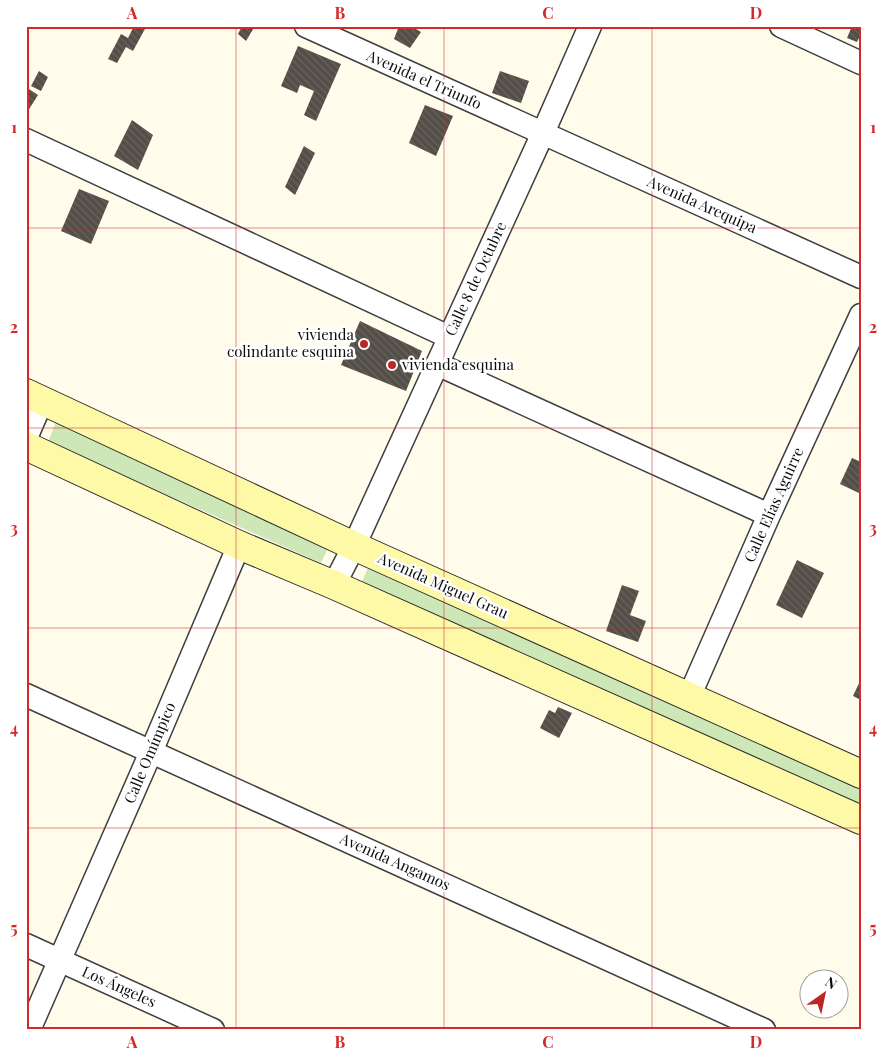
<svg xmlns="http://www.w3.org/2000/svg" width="887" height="1056" viewBox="0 0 887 1056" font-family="'Playfair Display',serif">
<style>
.grass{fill:#cde8b6}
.building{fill:url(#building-back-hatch)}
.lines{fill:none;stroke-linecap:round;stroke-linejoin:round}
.street-casing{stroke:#3f3f3f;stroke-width:25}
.secondary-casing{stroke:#2e2e2e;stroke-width:30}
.street{stroke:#fff;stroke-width:22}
.secondary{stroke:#fef9a7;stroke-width:28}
.grid{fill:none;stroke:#d62828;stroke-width:1;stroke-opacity:0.55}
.poi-dot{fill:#b92826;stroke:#fff;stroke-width:2}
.labels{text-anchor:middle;stroke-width:5;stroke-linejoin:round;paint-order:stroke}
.street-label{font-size:15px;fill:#0c0c0c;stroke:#fff}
.poi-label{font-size:15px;fill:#0c0c0c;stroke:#fff;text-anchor:end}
.neatline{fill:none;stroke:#d62828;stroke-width:2}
.grid-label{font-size:16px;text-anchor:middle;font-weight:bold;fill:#d62828}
</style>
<defs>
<pattern id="building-back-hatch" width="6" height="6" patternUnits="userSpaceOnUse" patternTransform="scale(1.25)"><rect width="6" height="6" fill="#544e48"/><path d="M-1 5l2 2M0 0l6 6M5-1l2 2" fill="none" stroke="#68635e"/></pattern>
</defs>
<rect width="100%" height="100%" fill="#fffceb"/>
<path class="grass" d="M 56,422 L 330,544 L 321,563 L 48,442 Z
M 370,563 L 861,782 L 861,806 L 361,584 Z"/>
<path class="building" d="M 134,26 L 146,27 L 133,51 L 126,47 L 117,63 L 108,59 L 121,34 L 128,38 Z
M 242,26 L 255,26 L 246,41 L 238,34 Z
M 399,26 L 411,26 L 421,32 L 410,48 L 394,39 Z
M 852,26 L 861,26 L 861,34 L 857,42 L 847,38 Z
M 298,46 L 341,64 L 316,121 L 304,115 L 314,91 L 300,85 L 297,93 L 281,86 Z
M 39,71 L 48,77 L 41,91 L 31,86 Z
M 500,71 L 529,81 L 521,103 L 492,93 Z
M 26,87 L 38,95 L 26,114 Z
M 425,105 L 453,116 L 436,156 L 409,143 Z
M 132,120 L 153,135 L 138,170 L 114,156 Z
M 304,146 L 315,153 L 295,195 L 285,187 Z
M 79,189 L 109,201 L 91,244 L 61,231 Z
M 360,321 L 422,351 L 406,391 L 341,365 Z
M 852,458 L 861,462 L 861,494 L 840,484 Z
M 797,560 L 824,573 L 802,618 L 776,605 Z
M 622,585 L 639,591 L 630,615 L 646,621 L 638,642 L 606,631 Z
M 861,679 L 861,700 L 853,696 Z
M 558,707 L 572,713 L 559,738 L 540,728 L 549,710 L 555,713 Z"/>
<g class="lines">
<g class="street-casing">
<path id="street" d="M 306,26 L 861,277
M 781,26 L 861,63
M 26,140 L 449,337
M 437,364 L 769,515
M 26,438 L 42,401
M 334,585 L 354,546 L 543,133 L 590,26
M 26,695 L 764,1030
M 689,697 L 769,515 L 861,315
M 26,945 L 213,1030
M 29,1030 L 151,752 L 239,545"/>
</g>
<g class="secondary-casing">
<path id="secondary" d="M 26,393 L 354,546 L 861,774
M 26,446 L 239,545 L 334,585 L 861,820"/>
</g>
<use href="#street" class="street"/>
<use href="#secondary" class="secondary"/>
</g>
<path class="grid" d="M 236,26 L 236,1030M 444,26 L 444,1030M 652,26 L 652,1030M 26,228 L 861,228M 26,428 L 861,428M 26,628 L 861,628M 26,828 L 861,828"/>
<g class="poi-dot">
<circle cx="364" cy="344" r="5"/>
<circle cx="392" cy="365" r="5"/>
</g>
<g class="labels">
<g class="street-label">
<text transform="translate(424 80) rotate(24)" y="5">Avenida el Triunfo</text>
<text transform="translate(702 205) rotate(24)" y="5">Avenida Arequipa</text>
<text transform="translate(476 279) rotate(-65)" y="5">Calle 8 de Octubre</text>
<text transform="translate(774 505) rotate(-66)" y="5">Calle Elías Aguirre</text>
<text transform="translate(443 586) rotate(24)" y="5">Avenida Miguel Grau</text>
<text transform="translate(150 753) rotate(-67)" y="5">Calle Omímpico</text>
<text transform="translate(395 862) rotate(24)" y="5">Avenida Angamos</text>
<text transform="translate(119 987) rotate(24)" y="5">Los Ángeles</text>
</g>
<g class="poi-label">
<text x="354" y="340">vivienda<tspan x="354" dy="17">colindante esquina</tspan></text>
<text x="402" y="370" text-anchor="start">vivienda esquina</text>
</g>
</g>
<rect width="887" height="1056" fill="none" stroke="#ffffff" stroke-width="55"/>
<g transform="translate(824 994) rotate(33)"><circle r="24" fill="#ffffff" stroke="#9e9e9e"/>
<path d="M0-4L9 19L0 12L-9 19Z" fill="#b92826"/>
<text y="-8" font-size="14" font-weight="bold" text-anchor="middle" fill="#0c0c0c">N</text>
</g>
<rect x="28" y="28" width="832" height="1000" class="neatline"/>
<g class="grid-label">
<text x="132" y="19">A</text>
<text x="340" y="19">B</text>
<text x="548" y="19">C</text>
<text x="756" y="19">D</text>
<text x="14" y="133">1</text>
<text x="873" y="133">1</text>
<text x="14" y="333">2</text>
<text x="873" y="333">2</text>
<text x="14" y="534">3</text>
<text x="873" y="534">3</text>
<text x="14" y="734">4</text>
<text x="873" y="734">4</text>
<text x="14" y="934">5</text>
<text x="873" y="934">5</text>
<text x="132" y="1048">A</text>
<text x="340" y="1048">B</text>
<text x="548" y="1048">C</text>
<text x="756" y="1048">D</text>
</g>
</svg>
